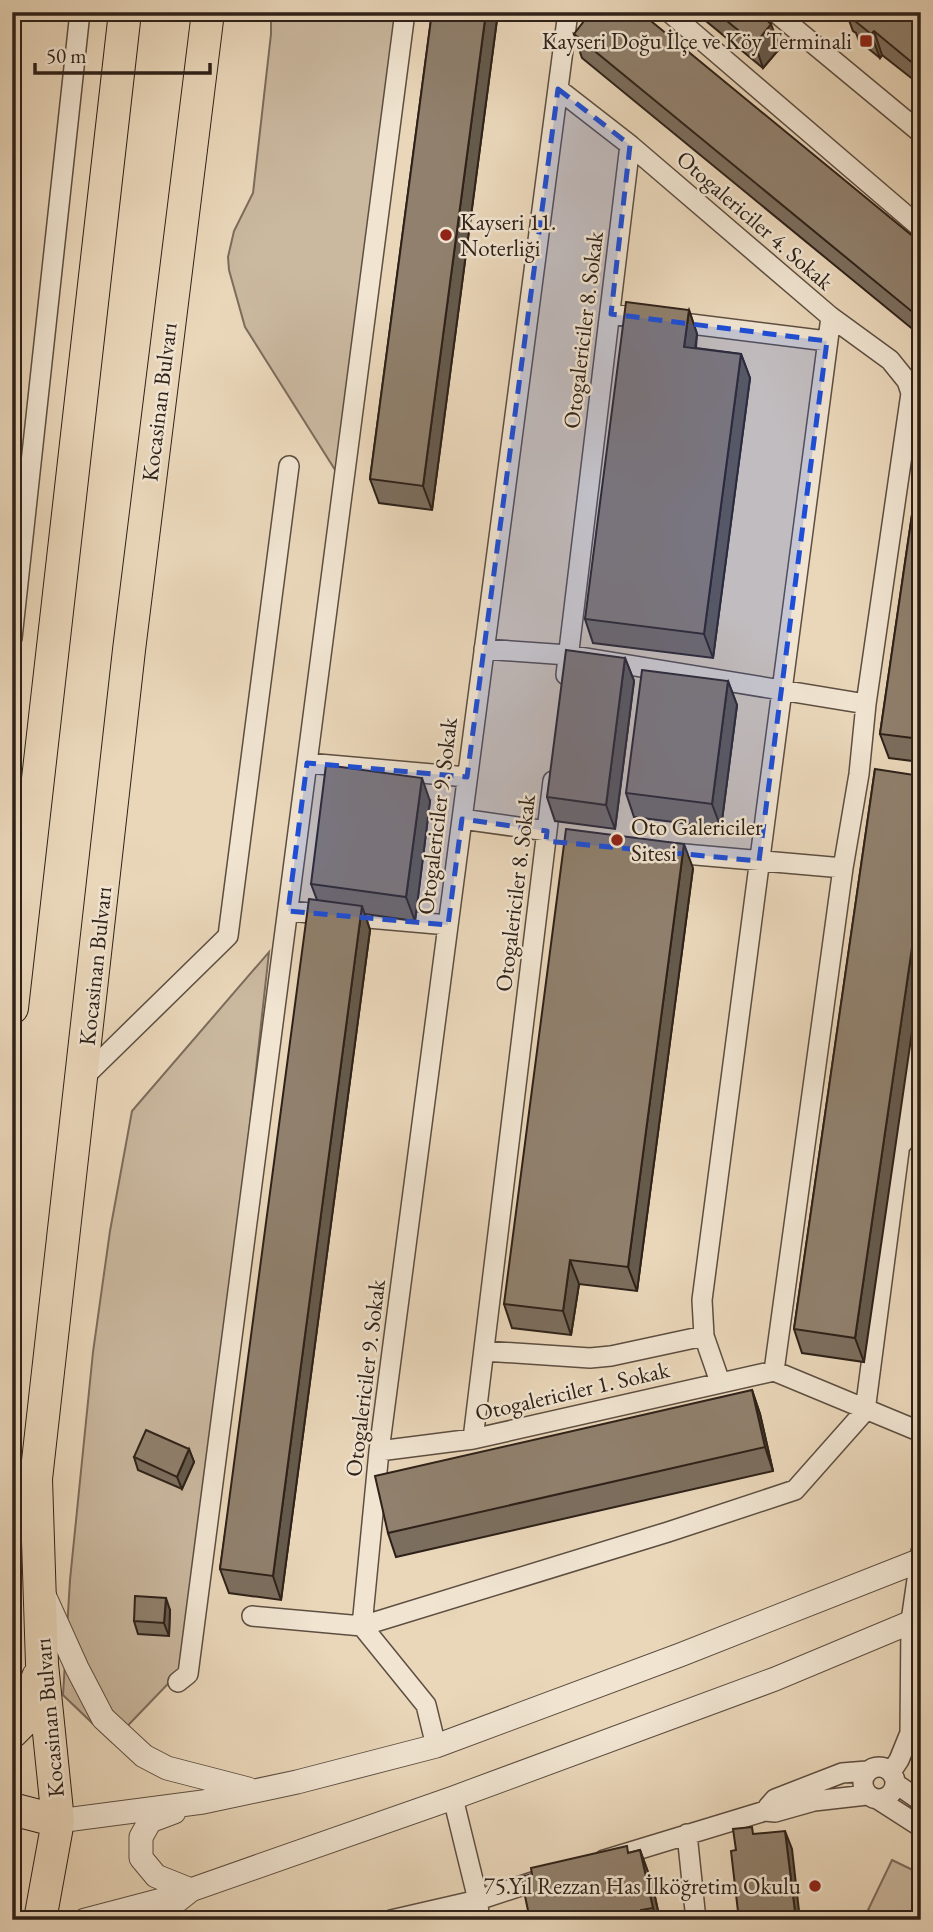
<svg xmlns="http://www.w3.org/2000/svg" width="933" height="1932" viewBox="0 0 933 1932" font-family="'EB Garamond',serif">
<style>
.green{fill:#cab89f;stroke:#7c6c5c;stroke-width:2}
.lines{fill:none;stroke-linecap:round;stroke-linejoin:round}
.minor-casing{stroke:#5d4e41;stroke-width:22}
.tertiary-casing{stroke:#5d4e41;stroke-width:25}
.trunk-casing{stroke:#2e2119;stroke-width:34}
.minor{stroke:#f1e5d2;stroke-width:19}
.tertiary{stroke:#f1e5d2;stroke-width:23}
.trunk{stroke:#ead7ba;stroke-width:32}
.wall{fill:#7c6e5e;stroke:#2e2119;stroke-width:2}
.shaded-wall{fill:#655a4c;stroke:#2e2119;stroke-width:2}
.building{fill:#90806d;stroke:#2e2119;stroke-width:2}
.marked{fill:#1d4ed8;fill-opacity:0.2;stroke:#1d4ed8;stroke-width:5;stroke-dasharray:14 9;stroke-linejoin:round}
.poi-dot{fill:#8f2418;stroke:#f1e5d2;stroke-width:2.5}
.labels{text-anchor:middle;stroke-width:5;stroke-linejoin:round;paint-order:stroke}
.poi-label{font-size:23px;fill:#2e2119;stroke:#f1e5d2;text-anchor:end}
.street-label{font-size:23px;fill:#2e2119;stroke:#f1e5d2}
</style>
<rect width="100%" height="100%" fill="#ead7ba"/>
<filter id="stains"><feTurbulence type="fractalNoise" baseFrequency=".00286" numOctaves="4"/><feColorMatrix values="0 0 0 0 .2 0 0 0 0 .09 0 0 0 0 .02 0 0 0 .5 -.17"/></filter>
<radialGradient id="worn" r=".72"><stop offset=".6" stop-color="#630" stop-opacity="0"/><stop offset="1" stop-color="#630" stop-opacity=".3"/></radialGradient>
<path class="green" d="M 271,12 L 400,12 L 344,484 L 245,327 L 229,270 L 228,257 L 234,231 L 253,193 L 271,34 Z
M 269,952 L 234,1269 L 188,1663 L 112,1742 L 63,1695 L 70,1580 L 93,1352 L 110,1231 L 132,1111 Z
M 892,1860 L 921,1874 L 921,1920 L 889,1920 L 868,1910 Z"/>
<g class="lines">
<g class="minor-casing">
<path id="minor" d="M 669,12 L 921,228
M 775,12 L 921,133
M 558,89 L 630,145 L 831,317 L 890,360 L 907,381 L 911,393 L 866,704 L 859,774 L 843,868 L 774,1371
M 611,314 L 827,341
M 12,638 L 80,12
M 484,649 L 568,655 L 866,704
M 566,675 L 630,145
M 307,763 L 467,777
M 462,819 L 547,831
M 662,852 L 843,868
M 288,911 L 448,925
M 83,1078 L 228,936 L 289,466
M 900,1146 L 921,1119
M 484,1351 L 590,1358 L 611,1356 L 704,1336
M 774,1371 L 921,1432
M 720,1382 L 704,1336 L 702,1300 L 831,317
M 473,1439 L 553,781
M 379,1451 L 473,1439 L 774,1371
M 252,1616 L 362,1626 L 668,1532 L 795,1490 L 865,1411 L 921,983
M 178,1682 L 188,1674 L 405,12
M 436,1746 L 426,1705 L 362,1626 L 379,1451 L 568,12
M863 1783a16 16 0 1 1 32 0a16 16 0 1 1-32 0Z
M 891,1772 L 899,1760 L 910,1733 L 911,1621 L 921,1552
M 896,1784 L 921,1801
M 453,1798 L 478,1900 L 479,1920
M 879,1800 L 921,1827
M 768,1807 L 775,1799 L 842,1773 L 867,1771
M 687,1834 L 696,1920
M 604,1860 L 765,1811 L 775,1812 L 814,1801 L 867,1795
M 391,1920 L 478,1900 L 548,1877"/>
</g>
<g class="tertiary-casing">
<path id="tertiary" d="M 44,1595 L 77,1668 L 103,1718 L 144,1756 L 167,1768 L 248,1789
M 58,1821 L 203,1802 L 297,1782 L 436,1746 L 680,1655 L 921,1560
M 85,1920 L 165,1899 L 453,1798 L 775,1679 L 921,1618
M 153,1920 L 191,1890 L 156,1876 L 141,1858 L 141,1837 L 150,1821 L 174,1812"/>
</g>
<g class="trunk-casing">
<path id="trunk" d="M 12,1008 L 125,12
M 12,1732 L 25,1719 L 38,1677
M 12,1809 L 58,1821
M 40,1920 L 58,1821 L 42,1664 L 36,1479 L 129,650 L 208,12"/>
</g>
<use href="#minor" class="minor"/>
<use href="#tertiary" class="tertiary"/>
<use href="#trunk" class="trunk"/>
</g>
<path class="wall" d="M 432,12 L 498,12 L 432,510 L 379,503 L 370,479 Z
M 695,12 L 757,12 L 780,48 L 763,68 Z
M 846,12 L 912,12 L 921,19 L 921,90 L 919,84 L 882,55 L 880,58 L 859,41 L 856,33 L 853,31 Z
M 574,34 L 921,243 L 921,336 L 582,58 Z
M 689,310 L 697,334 L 696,348 L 741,354 L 750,378 L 713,658 L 593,643 L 585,619 Z
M 921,453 L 921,762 L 889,758 L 880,734 Z
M 625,658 L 634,681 L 615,829 L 555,821 L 547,797 Z
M 728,681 L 737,705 L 721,828 L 634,817 L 626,793 Z
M 875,769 L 864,1362 L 802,1353 L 794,1329 Z
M 430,801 L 415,921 L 365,914 L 370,930 L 281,1600 L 229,1593 L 220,1569 L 317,900 L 311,884 Z
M 693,868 L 637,1291 L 579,1284 L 571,1335 L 512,1328 L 504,1304 Z
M 752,1390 L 760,1414 L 773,1471 L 396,1557 L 388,1533 Z
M 189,1449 L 194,1462 L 182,1489 L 138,1470 L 134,1457 Z
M 170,1610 L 169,1636 L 138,1634 L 134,1621 Z
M 640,1850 L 652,1883 L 660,1920 L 530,1920 L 629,1853 Z"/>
<path class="shaded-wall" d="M 486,12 L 498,12 L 432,510 L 423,486 Z
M 771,24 L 780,48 L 763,68 L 755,44 Z
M 874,31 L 882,55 L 880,58 L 871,34 Z
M 689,310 L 697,334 L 692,371 L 684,347 Z
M 741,354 L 750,378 L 713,658 L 704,634 Z
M 625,658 L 634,681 L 615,829 L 606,805 Z
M 728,681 L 737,705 L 721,828 L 712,804 Z
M 422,778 L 430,801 L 415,921 L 406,897 Z
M 684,844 L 693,868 L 637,1291 L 628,1267 Z
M 921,886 L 921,970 L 864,1362 L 855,1338 Z
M 362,906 L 370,930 L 281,1600 L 273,1576 Z
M 570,1260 L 579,1284 L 571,1335 L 563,1311 Z
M 752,1390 L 760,1414 L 773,1471 L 765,1447 Z
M 189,1449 L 194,1462 L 182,1489 L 177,1477 Z
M 166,1598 L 170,1610 L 169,1636 L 164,1623 Z
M 785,1831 L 792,1849 L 800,1920 L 796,1920 Z
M 640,1850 L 652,1883 L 660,1920 L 657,1920 L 653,1908 Z"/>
<path class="building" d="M 432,12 L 486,12 L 423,486 L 370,479 Z
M 591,12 L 640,12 L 921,243 L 921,319 L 574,34 Z
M 716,12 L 757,12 L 771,24 L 755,44 Z
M 851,12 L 912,12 L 921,19 L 921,74 L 913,68 L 915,65 L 874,31 L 871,34 L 850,17 L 853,14 Z
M 626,302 L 689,310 L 684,347 L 741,354 L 704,634 L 585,619 Z
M 921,453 L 921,739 L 880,734 Z
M 566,650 L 625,658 L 606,805 L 547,797 Z
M 642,670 L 728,681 L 712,804 L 626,793 Z
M 326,765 L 422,778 L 406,897 L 311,884 Z
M 875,769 L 921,776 L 921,886 L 855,1338 L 794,1329 Z
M 566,829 L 684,844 L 628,1267 L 570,1260 L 563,1311 L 504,1304 Z
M 309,899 L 362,906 L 273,1576 L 220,1569 Z
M 752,1390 L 765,1447 L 388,1533 L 375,1476 Z
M 146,1430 L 189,1449 L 177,1477 L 134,1457 Z
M 135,1596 L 166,1598 L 164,1623 L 134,1621 Z
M 752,1827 L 753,1834 L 785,1831 L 796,1920 L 739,1920 L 731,1851 L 736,1850 L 733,1829 Z
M 627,1846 L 628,1853 L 640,1850 L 653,1908 L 641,1910 L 642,1916 L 627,1920 L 530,1920 L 521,1877 L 532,1874 L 531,1868 Z"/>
<path class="marked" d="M 558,89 L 630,145 L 611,314 L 827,341 L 759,861 L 546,841 L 547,831 L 462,819 L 448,925 L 288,911 L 307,763 L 467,777 Z"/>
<g class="poi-dot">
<rect x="859" y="34" width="14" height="14" rx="3.5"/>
<circle cx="446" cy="235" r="7"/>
<circle cx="617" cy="840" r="7"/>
<circle cx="815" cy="1886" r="7"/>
</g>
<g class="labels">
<g class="poi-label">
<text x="852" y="49">Kayseri Doğu İlçe ve Köy Terminali</text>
<text x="460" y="230" text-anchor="start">Kayseri 11.<tspan x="460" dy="26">Noterliği</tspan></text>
<text x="631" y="835" text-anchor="start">Oto Galericiler<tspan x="631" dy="26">Sitesi</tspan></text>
<text x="801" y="1894">75.Yıl Rezzan Has İlköğretim Okulu</text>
</g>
<g class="street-label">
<text transform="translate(755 220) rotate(41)" y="8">Otogalericiler 4. Sokak</text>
<text transform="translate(583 330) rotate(-83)" y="8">Otogalericiler 8. Sokak</text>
<text transform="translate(159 402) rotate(-83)" y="8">Kocasinan Bulvarı</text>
<text transform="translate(437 816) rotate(-83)" y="8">Otogalericiler 9. Sokak</text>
<text transform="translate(515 893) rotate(-83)" y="8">Otogalericiler 8. Sokak</text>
<text transform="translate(95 966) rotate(-84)" y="8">Kocasinan Bulvarı</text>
<text transform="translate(365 1378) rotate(-83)" y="8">Otogalericiler 9. Sokak</text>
<text transform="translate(572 1391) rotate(-13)" y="8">Otogalericiler 1. Sokak</text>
<text transform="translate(49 1718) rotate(-95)" y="8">Kocasinan Bulvarı</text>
</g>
</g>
<rect width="933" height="1932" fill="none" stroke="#ead7ba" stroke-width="42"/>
<rect x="14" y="14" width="905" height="1904" fill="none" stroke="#2e2119" stroke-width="3.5"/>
<rect x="21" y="21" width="891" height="1890" fill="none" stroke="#2e2119" stroke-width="2"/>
<path d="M35 63v10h175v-10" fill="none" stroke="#2e2119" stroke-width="3.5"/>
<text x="46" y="63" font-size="21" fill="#2e2119" stroke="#f1e5d2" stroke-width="5" paint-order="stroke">50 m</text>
<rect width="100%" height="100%" filter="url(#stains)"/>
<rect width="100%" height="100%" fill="url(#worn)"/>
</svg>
